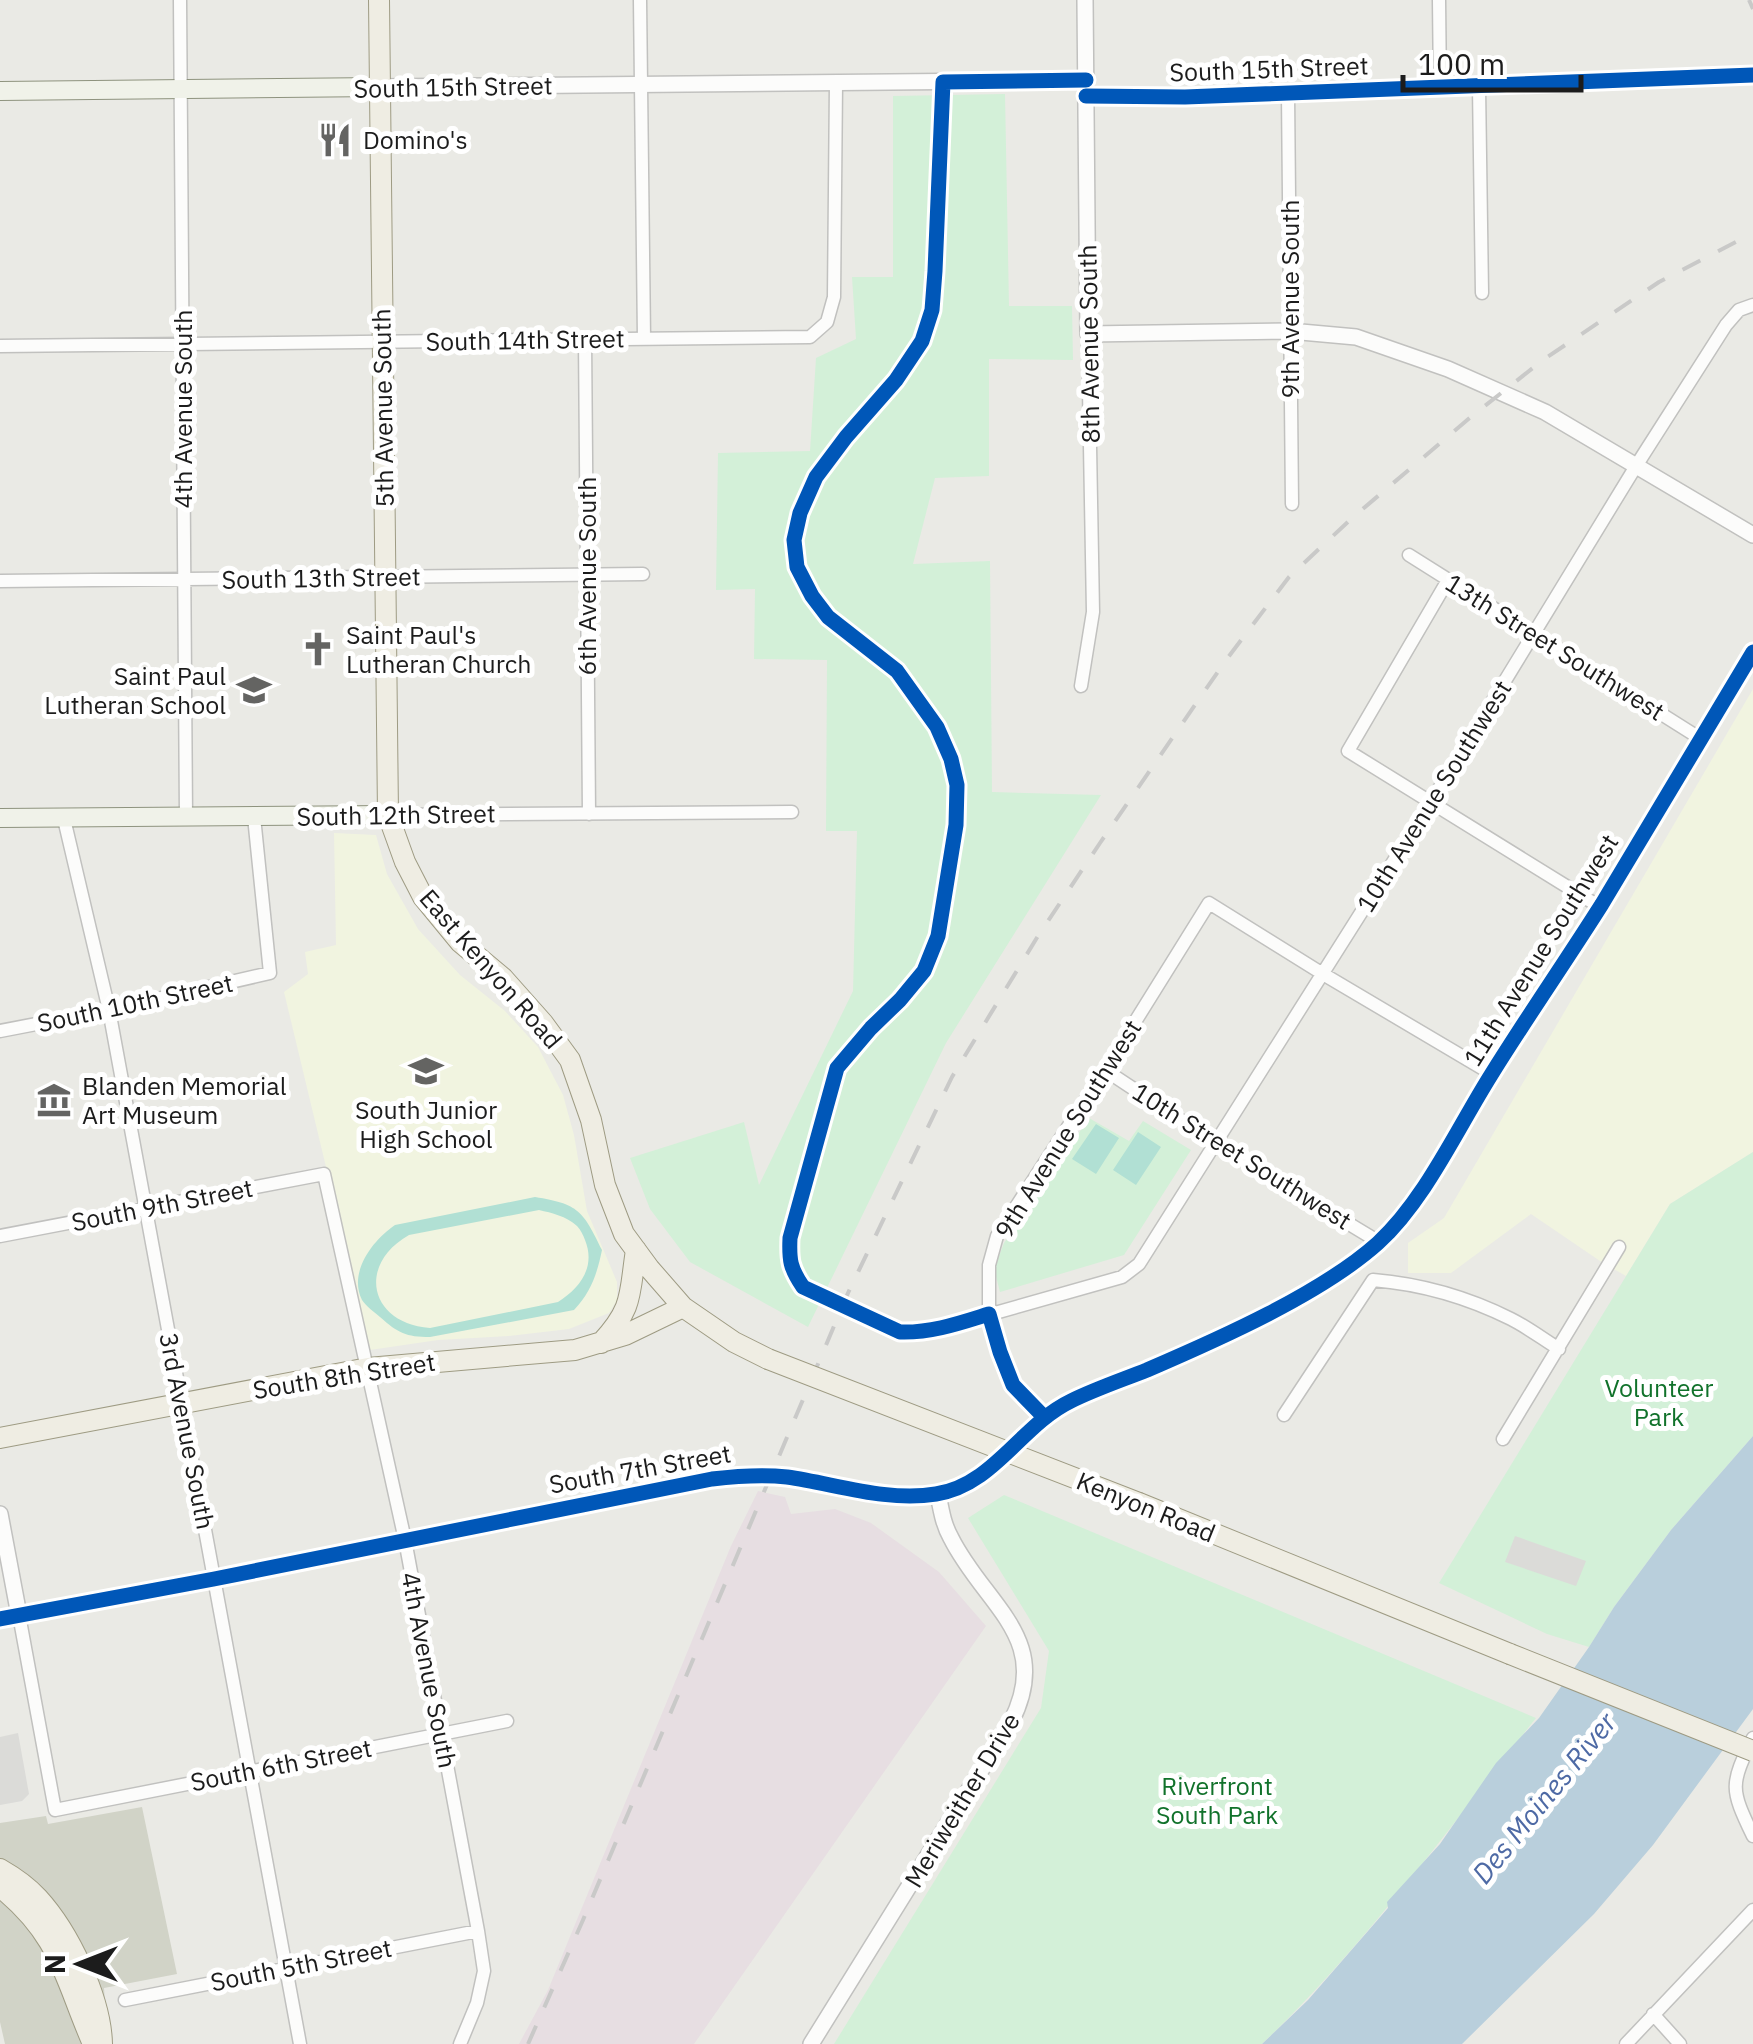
<svg xmlns="http://www.w3.org/2000/svg" width="1753" height="2044" viewBox="0 0 1753 2044" font-family="'IBM Plex Sans',sans-serif">
<style>
.industrial{fill:#e7dee2}
.education{fill:#f1f4e0}
.construction{fill:#d1d3c7}
.park{fill:#d3f0d8}
.pitch{fill:#b1e0d4;fill-rule:evenodd}
.parking{fill:#dbdbd8}
.water{fill:#b9cfdc}
.lines{fill:none;stroke-linecap:round;stroke-linejoin:round}
.minor-casing{stroke:#c1c1bf;stroke-width:15}
.tertiary-casing{stroke:#c1c1bf;stroke-width:18}
.secondary-casing{stroke:#8e937e;stroke-width:20}
.primary-casing{stroke:#9e9b83;stroke-width:22}
.minor{stroke:#fcfcfb;stroke-width:12}
.tertiary{stroke:#fcfcfb;stroke-width:15}
.secondary{stroke:#f0f2e9;stroke-width:18}
.primary{stroke:#efede3;stroke-width:20}
.rail{stroke:#c9c9c8;stroke-width:4;stroke-dasharray:20 20;stroke-linecap:butt}
.primary-bridge-casing{stroke:#9e9b83;stroke-width:22;stroke-linecap:butt}
.primary-bridge{stroke:#efede3;stroke-width:20}
.cycleway-casing{stroke:#fff;stroke-width:21}
.cycleway{stroke:#0057b8;stroke-width:15}
.labels{text-anchor:middle;stroke-width:10;stroke-linejoin:round;paint-order:stroke}
.street-label{font-size:25px;fill:#1c1c1c;stroke:#fff}
.poi-label{font-size:25px;fill:#1c1c1c;stroke:#fff;text-anchor:start}
.park-label{font-size:25px;fill:#11722b;stroke:#fff}
.water-label{font-size:28px;font-style:italic;fill:#4e6aa5;stroke:#fff}
</style>
<rect width="100%" height="100%" fill="#eaeae5"/>
<path class="industrial" d="M 758,1491 L 785,1497 L 791,1514 L 835,1509 L 871,1523 L 939,1572 L 986,1626 L 694,2044 L 519,2044 L 548,1990 L 731,1546 Z"/>
<path class="education" d="M 1753,689 L 1753,1152 L 1670,1204 L 1626,1276 L 1603,1263 L 1531,1214 L 1451,1273 L 1408,1273 L 1408,1243 L 1444,1218 Z
M 334,833 L 376,835 L 387,874 L 418,929 L 460,975 L 505,1011 L 538,1047 L 563,1095 L 574,1135 L 587,1211 L 617,1282 L 617,1300 L 609,1313 L 569,1329 L 509,1336 L 438,1340 L 370,1350 L 284,992 L 308,974 L 305,952 L 336,945 Z"/>
<path class="construction" d="M 142,1807 L 177,1974 L 104,1988 L 108,2044 L 5,2044 L 0,2022 L 0,1823 L 46,1816 L 48,1824 Z"/>
<path class="park" d="M 1005,94 L 1009,306 L 1072,306 L 1073,360 L 989,359 L 989,476 L 935,478 L 913,564 L 990,561 L 992,792 L 1101,795 L 946,1043 L 808,1327 L 690,1262 L 650,1209 L 630,1158 L 744,1122 L 759,1185 L 853,991 L 857,831 L 826,831 L 827,660 L 754,659 L 755,589 L 716,590 L 718,453 L 810,451 L 816,358 L 856,339 L 852,277 L 893,277 L 893,96 Z
M 1089,1118 L 1129,1141 L 1143,1121 L 1191,1150 L 1124,1255 L 1000,1292 L 994,1269 L 1004,1243 Z
M 1753,1152 L 1753,1436 L 1671,1530 L 1614,1607 L 1589,1647 L 1547,1634 L 1439,1583 L 1670,1204 Z
M 1004,1495 L 1536,1718 C 1448,1829 1365,1946 1262,2044 L 834,2044 L 1041,1708 L 1049,1651 L 968,1518 Z"/>
<path class="pitch" d="M 1096,1124 L 1119,1138 L 1096,1174 L 1072,1159 Z
M 1138,1132 L 1161,1147 L 1136,1185 L 1113,1170 Z
M 535,1197 C 579,1204 583,1211 602,1250 C 597,1274 591,1292 574,1310 L 430,1337 C 406,1337 398,1333 380,1317 C 374,1312 366,1306 362,1300 C 348,1272 373,1240 395,1225 ZM 539,1210 C 552,1213 566,1216 577,1226 C 581,1230 583,1235 585,1240 C 596,1267 580,1288 558,1302 L 430,1328 C 370,1324 356,1265 409,1235 Z"/>
<path class="parking" d="M 1515,1536 L 1586,1561 L 1576,1586 L 1505,1562 Z
M 18,1733 L 29,1794 L 22,1801 L 0,1805 L 0,1737 Z"/>
<path class="water" d="M 1753,1436 L 1753,1709 L 1653,1845 L 1594,1914 L 1462,2044 L 1262,2044 L 1308,2000 L 1388,1908 L 1387,1902 L 1440,1844 L 1496,1763 L 1539,1718 L 1589,1647 L 1614,1607 L 1671,1530 Z"/>
<g class="lines">
<g class="minor-casing">
<path id="minor" d="M 180,0 L 186,817
M 640,0 L 644,339
M 1439,0 L 1440,89
M 943,82 L 935,271 L 932,310 L 922,341 L 896,380 L 846,437 L 816,477 L 800,513 L 794,540 L 797,567 L 812,596 L 828,617 L 897,671 L 937,727 L 951,759 L 957,785 L 956,825 L 938,936 L 924,971 L 900,1000 L 871,1028 L 837,1068 L 790,1238 C 789,1260 790,1268 803,1287 L 900,1332 L 917,1332 L 949,1326 L 1122,1277 L 1139,1264 L 1431,802 L 1636,466 L 1726,325 L 1739,310 L 1753,305
M 1479,87 L 1482,293
M 1288,94 L 1292,504
M 1086,96 L 1185,97 L 1753,75
M 585,339 L 589,814
M 0,346 L 810,337 L 827,322 L 834,297 L 836,83
M 1409,555 L 1701,739
M 1448,580 L 1348,751 L 1600,907
M 0,581 L 643,574
M 1081,686 L 1093,612 L 1088,334
M 388,815 L 792,812
M 64,819 L 109,1010 L 300,2044
M 0,1031 L 109,1010 L 270,973 L 254,817
M 1105,1070 L 1217,1144 L 1379,1242
M 0,1236 L 324,1174 L 405,1540 L 478,1931 L 484,1971 L 477,2003 L 460,2044
M 1373,1280 C 1421,1284 1467,1297 1511,1319 C 1527,1327 1543,1339 1559,1349
M 1284,1415 L 1373,1280
M 1044,1417 L 1013,1385 L 1000,1352 L 989,1314 L 989,1265 L 997,1236 L 1105,1070 L 1209,903 L 1323,974 L 1492,1074
M 1503,1439 L 1619,1247
M 19,1615 L 55,1810 L 507,1721
M 1753,1738 C 1730,1785 1730,1788 1753,1836
M 125,2000 L 478,1931
M 1653,2014 L 1680,2044
M 1626,2044 L 1753,1910"/>
</g>
<g class="tertiary-casing">
<path id="tertiary" d="M 1085,0 L 1088,334 L 1290,331 L 1356,337 L 1448,369 L 1545,412 L 1753,535
M 380,87 L 1086,80
M 0,1514 L 19,1615
M 0,1619 L 214,1579 L 712,1479 C 737,1476 761,1474 787,1477 C 836,1484 887,1502 936,1494 C 994,1485 1021,1425 1071,1401 C 1095,1389 1122,1380 1147,1370 C 1219,1339 1321,1294 1378,1243 C 1425,1200 1457,1129 1491,1075 C 1527,1017 1566,961 1602,904 C 1653,820 1703,736 1753,652
M 811,2044 L 1011,1722 C 1054,1638 985,1606 951,1538 C 943,1524 941,1509 938,1494"/>
</g>
<g class="secondary-casing">
<path id="secondary" d="M 0,91 L 380,87
M 0,818 L 388,815"/>
</g>
<g class="primary-casing">
<path id="primary" d="M 379,0 L 388,815 L 405,862 L 423,897 L 460,942 L 503,978 L 543,1023 L 570,1060 L 591,1120 L 605,1185 L 624,1234 L 649,1268 L 683,1307 L 734,1342 L 768,1359
M 601,1343 C 634,1307 629,1295 636,1250
M 0,1438 L 368,1368 L 575,1350 L 625,1335 L 683,1307
M 1139,1503 L 1510,1654
M 0,1869 C 14,1877 27,1886 38,1898 C 69,1932 101,1998 102,2044
M 0,1887 C 61,1936 64,1978 93,2044"/>
</g>
<use href="#minor" class="minor"/>
<use href="#tertiary" class="tertiary"/>
<use href="#secondary" class="secondary"/>
<use href="#primary" class="primary"/>
<path class="rail" d="M 1749,0 L 1753,9
M 528,2044 L 583,1920 L 848,1293 L 952,1077 L 1038,936 L 1100,843 L 1226,660 L 1289,577 L 1351,519 L 1472,416 L 1543,360 L 1659,282 L 1753,233"/>
<g class="primary-bridge-casing">
<path id="primary-bridge" d="M 768,1359 L 1139,1503
M 1510,1654 L 1753,1751"/>
</g>
<use href="#primary-bridge" class="primary-bridge"/>
<g class="cycleway-casing">
<path id="cycleway" d="M 1086,96 L 1185,97 L 1753,75
M 1044,1417 L 1013,1385 L 1000,1352 L 989,1314 C 960,1323 932,1333 900,1332 L 803,1287 C 790,1268 789,1260 790,1238 L 837,1068 L 871,1028 L 900,1000 L 924,971 L 938,936 L 956,825 L 957,785 L 951,759 L 937,727 L 897,671 L 828,617 L 812,596 L 797,567 L 794,540 L 800,513 L 816,477 L 846,437 L 896,380 L 922,341 L 932,310 L 935,271 L 943,82 L 1086,80
M 0,1619 L 214,1579 L 712,1479 C 737,1476 761,1474 787,1477 C 836,1484 887,1502 936,1494 C 994,1485 1021,1425 1071,1401 C 1095,1389 1122,1380 1147,1370 C 1219,1339 1321,1294 1378,1243 C 1425,1200 1457,1129 1491,1075 C 1527,1017 1566,961 1602,904 C 1653,820 1703,736 1753,652"/>
</g>
<use href="#cycleway" class="cycleway"/>
</g>
<defs>
<g id="restaurant-bare" transform="scale(2.7)"><path d="M-5-6h1v4h1v-4h1v4h1v-4h1v5L-1.5 .5V6h-2V.5L-5-1ZM5-6V6H3V1.5H1.5Q1.5-4 5-6Z" fill="#646462" stroke="#fff" stroke-width="2.5" paint-order="stroke"/></g>
<g id="church-bare" transform="scale(2.7)"><path d="M-1.2-6h2.4v3.5h3.3v2.4h-3.3V6h-2.4V-.1h-3.3v-2.4h3.3Z" fill="#646462" stroke="#fff" stroke-width="2.5" paint-order="stroke"/></g>
<g id="school-bare" transform="scale(2.7)"><path d="M0-5L7-2L0 1L-7-2ZM-4 1L0 2.5L4 1V4Q0 6-4 4Z" fill="#646462" stroke="#fff" stroke-width="2.5" paint-order="stroke"/></g>
<g id="museum-bare" transform="scale(2.7)"><path d="M0-6L6-3V-2H-6V-3ZM-5-1h2V3h-2ZM-1-1h2V3h-2ZM3-1h2V3H3ZM-6 4H6V6H-6Z" fill="#646462" stroke="#fff" stroke-width="2.5" paint-order="stroke"/></g>
</defs>
<g fill-rule="evenodd">
<use href="#restaurant-bare" x="335" y="140"/>
<use href="#church-bare" x="318" y="649"/>
<use href="#school-bare" x="254" y="690"/>
<use href="#school-bare" x="426" y="1071"/>
<use href="#museum-bare" x="54" y="1100"/>
</g>
<g class="labels">
<g class="street-label">
<text transform="translate(1269 69) rotate(-2)" y="9">South 15th Street</text>
<text transform="translate(453 87) rotate(-1)" y="9">South 15th Street</text>
<text transform="translate(1290 299) rotate(-90)" y="9">9th Avenue South</text>
<text transform="translate(525 340) rotate(-1)" y="9">South 14th Street</text>
<text transform="translate(1089 344) rotate(-91)" y="9">8th Avenue South</text>
<text transform="translate(383 408) rotate(-91)" y="9">5th Avenue South</text>
<text transform="translate(183 409) rotate(-90)" y="9">4th Avenue South</text>
<text transform="translate(587 576) rotate(-90)" y="9">6th Avenue South</text>
<text transform="translate(321 578) rotate(-1)" y="9">South 13th Street</text>
<text transform="translate(1555 647) rotate(32)" y="9">13th Street Southwest</text>
<text transform="translate(1434 796) rotate(-58)" y="9">10th Avenue Southwest</text>
<text transform="translate(396 815) rotate(-1)" y="9">South 12th Street</text>
<text transform="translate(1541 950) rotate(-58)" y="9">11th Avenue Southwest</text>
<text transform="translate(491 969) rotate(49)" y="9">East Kenyon Road</text>
<text transform="translate(135 1003) rotate(-12)" y="9">South 10th Street</text>
<text transform="translate(1068 1129) rotate(-58)" y="9">9th Avenue Southwest</text>
<text transform="translate(1242 1156) rotate(32)" y="9">10th Street Southwest</text>
<text transform="translate(162 1205) rotate(-11)" y="9">South 9th Street</text>
<text transform="translate(344 1376) rotate(-9)" y="9">South 8th Street</text>
<text transform="translate(187 1431) rotate(79)" y="9">3rd Avenue South</text>
<text transform="translate(640 1469) rotate(-10)" y="9">South 7th Street</text>
<text transform="translate(1146 1507) rotate(22)" y="9">Kenyon Road</text>
<text transform="translate(429 1670) rotate(79)" y="9">4th Avenue South</text>
<text transform="translate(281 1765) rotate(-11)" y="9">South 6th Street</text>
<text transform="translate(962 1800) rotate(-59)" y="9">Meriweither Drive</text>
<text transform="translate(301 1965) rotate(-11)" y="9">South 5th Street</text>
</g>
<g class="poi-label">
<text x="363" y="149">Domino's</text>
<text x="346" y="644">Saint Paul's<tspan x="346" dy="29">Lutheran Church</tspan></text>
<text x="226" y="685" text-anchor="end">Saint Paul<tspan x="226" dy="29">Lutheran School</tspan></text>
<text x="82" y="1095">Blanden Memorial<tspan x="82" dy="29">Art Museum</tspan></text>
<text x="426" y="1119" text-anchor="middle">South Junior<tspan x="426" dy="29">High School</tspan></text>
</g>
<g class="park-label">
<text x="1659" y="1397">Volunteer<tspan x="1659" dy="29">Park</tspan></text>
<text x="1217" y="1795">Riverfront<tspan x="1217" dy="29">South Park</tspan></text>
</g>
<g class="water-label">
<text transform="translate(1544 1798) rotate(-51)" y="10">Des Moines River</text>
</g>
</g>
<g transform="translate(80 1964) rotate(270)" stroke="#ffffff" stroke-width="8" paint-order="stroke">
<path d="M0-8L18 38L0 25L-18 38Z" fill="#1c1c1c"/>
<text y="-15" font-size="28" font-weight="bold" text-anchor="middle" fill="#1c1c1c">N</text>
</g>
<path d="M1403 75v15h178v-15" fill="none" stroke="#1c1c1c" stroke-width="5"/>
<text x="1418" y="75" font-size="30" fill="#1c1c1c" stroke="#ffffff" stroke-width="8" paint-order="stroke">100 m</text>
</svg>
